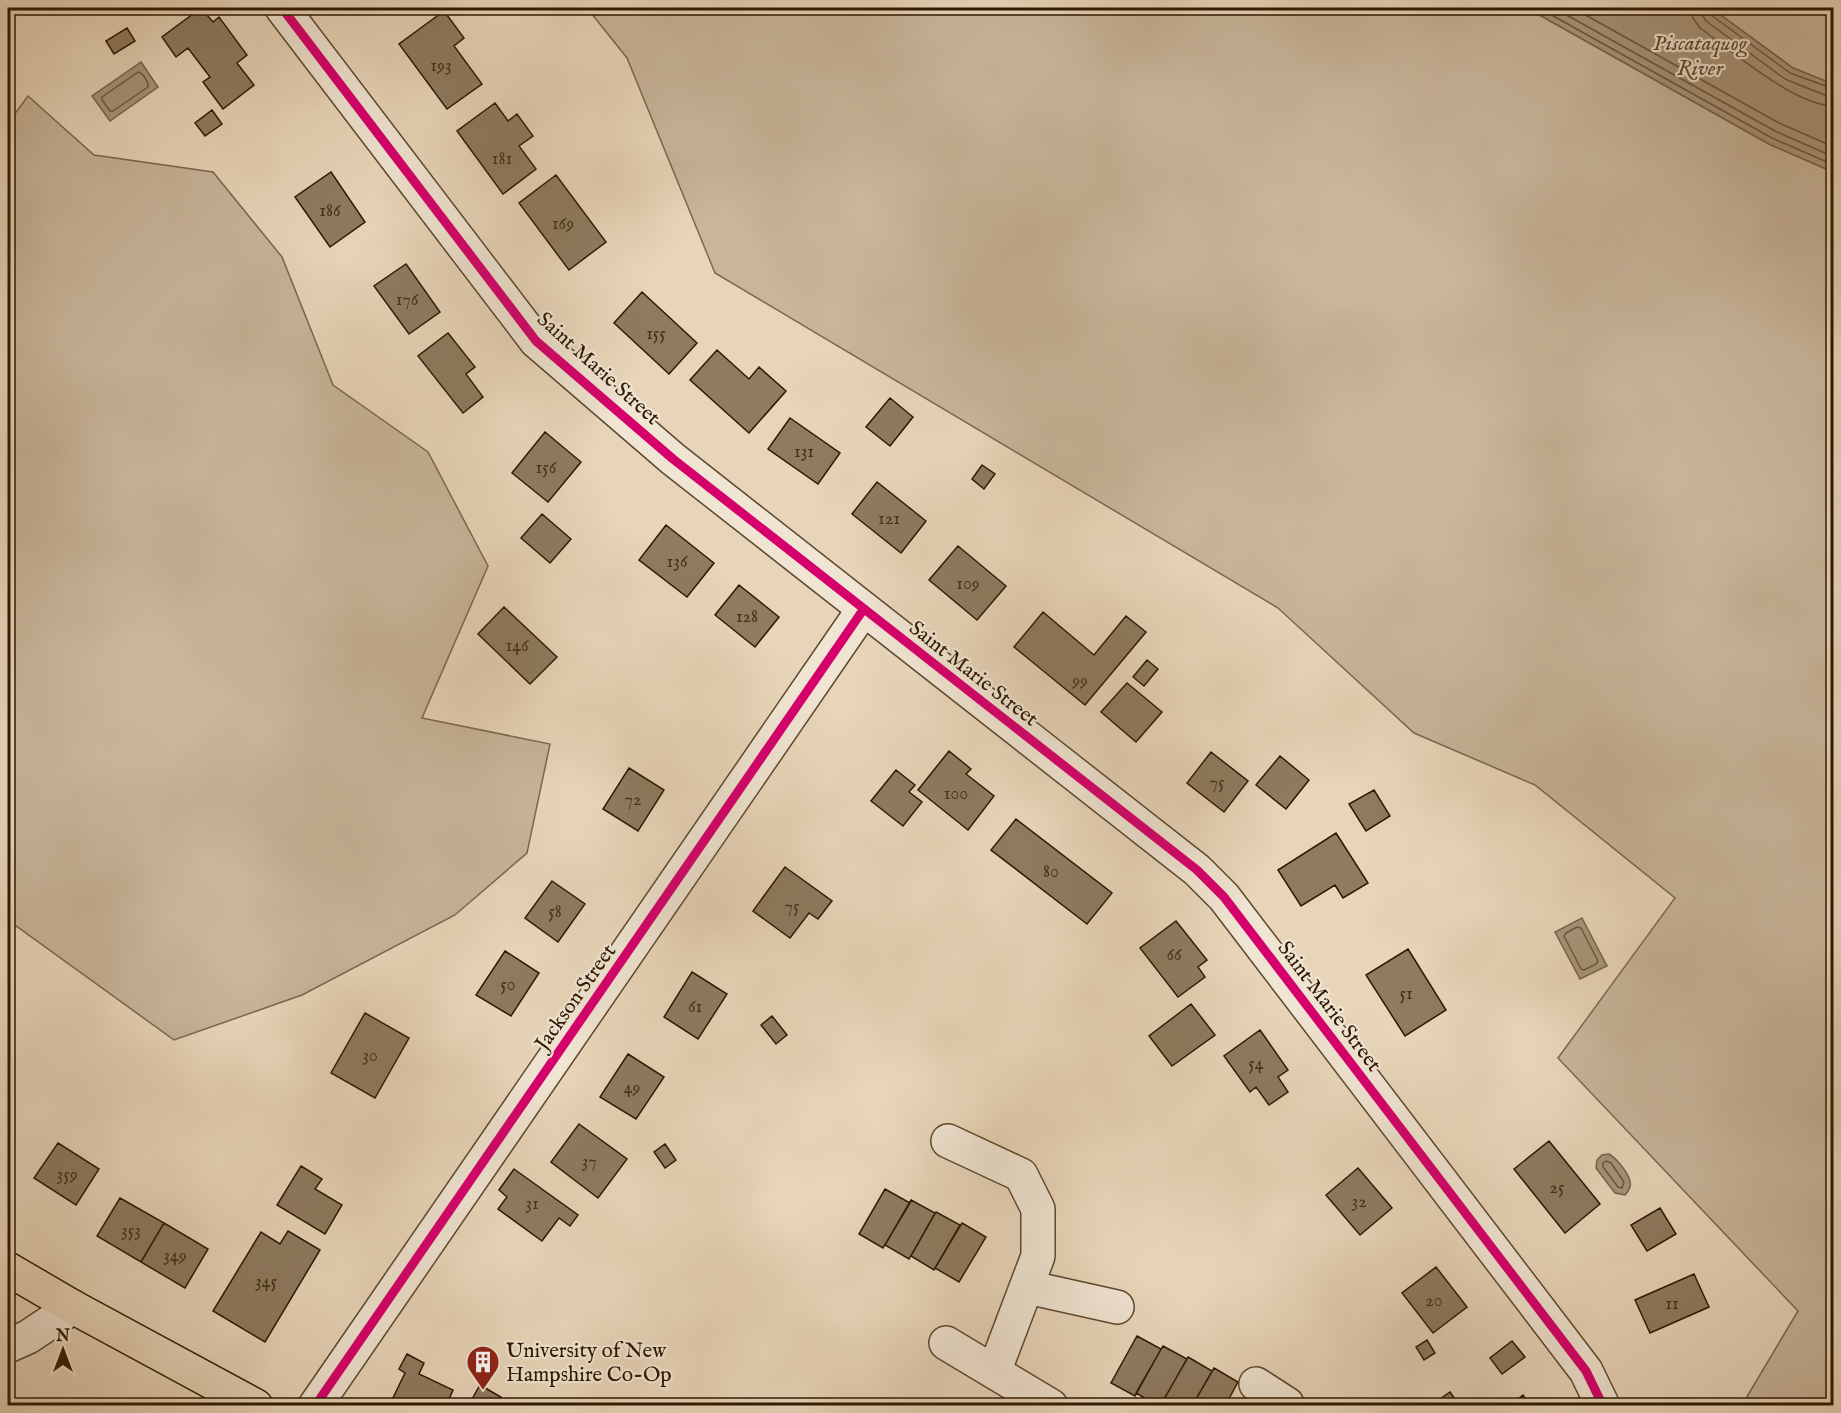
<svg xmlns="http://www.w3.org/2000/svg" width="1841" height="1413" viewBox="0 0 1841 1413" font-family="'IM FELL English',serif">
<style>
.green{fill:#c8b59a;stroke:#7a674d;stroke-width:1.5}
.water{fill:#a8957a;stroke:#766349;stroke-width:1.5}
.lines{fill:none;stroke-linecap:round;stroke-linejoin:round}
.shore{stroke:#6a573d;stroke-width:1.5}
.building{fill:#8e7b60;stroke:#2c1900;stroke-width:1.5}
.minor-casing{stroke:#5b482e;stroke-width:36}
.major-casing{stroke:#2c1900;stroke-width:36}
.minor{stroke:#f0e4d2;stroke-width:33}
.major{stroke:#e8d5b9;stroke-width:33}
.cycleway-casing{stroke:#f0e4d2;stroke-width:13}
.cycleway{stroke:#d6006c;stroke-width:9}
.labels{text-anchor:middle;stroke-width:4.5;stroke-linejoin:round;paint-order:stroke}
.number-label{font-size:18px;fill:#443218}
.street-label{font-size:21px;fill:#2c1900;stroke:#f0e4d2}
.poi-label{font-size:21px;fill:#2c1900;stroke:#f0e4d2;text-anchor:start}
.water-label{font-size:22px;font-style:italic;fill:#5e4b31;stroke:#f0e4d2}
</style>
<rect width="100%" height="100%" fill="#e8d5b9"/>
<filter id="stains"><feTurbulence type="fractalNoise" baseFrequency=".00333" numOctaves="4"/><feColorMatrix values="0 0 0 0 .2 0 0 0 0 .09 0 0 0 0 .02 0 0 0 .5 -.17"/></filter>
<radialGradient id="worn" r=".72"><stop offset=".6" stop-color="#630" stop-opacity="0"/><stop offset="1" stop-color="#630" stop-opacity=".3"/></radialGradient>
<path class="green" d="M 587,8 L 1527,8 L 1769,144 L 1833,172 L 1833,1405 L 1742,1405 L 1798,1311 L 1558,1058 L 1675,898 L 1535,785 L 1414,733 L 1278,608 L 715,273 L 627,58 Z
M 1711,8 L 1833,8 L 1833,84 L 1793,68 Z
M 28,96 L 94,155 L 213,172 L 282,257 L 333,385 L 428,452 L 488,566 L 422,718 L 550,744 L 527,853 L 455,915 L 302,995 L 174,1040 L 8,920 L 8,123 Z"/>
<path class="water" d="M 1527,8 L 1711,8 L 1793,68 L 1833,84 L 1833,172 L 1769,144 Z
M 141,62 L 158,87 L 110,121 L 92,96 Z
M 1582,918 L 1607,966 L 1580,979 L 1555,932 Z
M 1609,1154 C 1617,1159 1633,1177 1630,1187 C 1629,1190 1627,1193 1625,1195 L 1615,1193 L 1596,1168 L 1597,1160 L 1602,1155 Z"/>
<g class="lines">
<path class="shore" d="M 1539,8 L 1772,138 L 1834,165
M 1554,8 L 1775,131 L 1834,157
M 1573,8 L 1779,123 L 1834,147
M 1691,8 L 1693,18 L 1700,28 C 1732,51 1794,105 1834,106
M 1700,8 L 1702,15 L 1706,21 L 1785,79 L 1827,96 L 1834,97
M 1708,8 L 1711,15 L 1790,73 L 1834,89
M 138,72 C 143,73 149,82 148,87 L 113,111 L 110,111 L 102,100 L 102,97 Z
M 1577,927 L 1581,928 L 1598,961 L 1596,964 L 1584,970 L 1581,969 L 1564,936 L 1566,933 Z
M 1606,1161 L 1611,1163 L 1624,1182 L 1622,1188 L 1618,1187 L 1603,1167 L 1603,1163 Z"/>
</g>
<path class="building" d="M 201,8 L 213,22 L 219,17 L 247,55 L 237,63 L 254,85 L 223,109 L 203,82 L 210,77 L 188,48 L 176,57 L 162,37 Z
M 444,11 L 464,38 L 454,46 L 482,84 L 447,109 L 399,44 Z
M 127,28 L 135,41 L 114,54 L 106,41 Z
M 495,103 L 508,121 L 517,114 L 533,136 L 519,146 L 536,169 L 503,194 L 457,131 Z
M 212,110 L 222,124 L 205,136 L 195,123 Z
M 331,172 L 365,222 L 330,247 L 295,197 Z
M 556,175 L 606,242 L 569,270 L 519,203 Z
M 406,264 L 440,312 L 409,334 L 374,286 Z
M 642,292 L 697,343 L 669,374 L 614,323 Z
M 448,333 L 475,367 L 466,374 L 483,397 L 463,413 L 418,356 Z
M 717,350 L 749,379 L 759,367 L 786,391 L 749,433 L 690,380 Z
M 890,398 L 913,417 L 890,446 L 866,427 Z
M 790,418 L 840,453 L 818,484 L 768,449 Z
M 545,432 L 581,462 L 548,502 L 512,473 Z
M 982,465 L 995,474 L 984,489 L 972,479 Z
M 877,482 L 926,521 L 901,553 L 852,514 Z
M 542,514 L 571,539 L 550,563 L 521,538 Z
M 666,525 L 714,563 L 687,597 L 639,560 Z
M 958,546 L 1006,586 L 977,620 L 929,580 Z
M 739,585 L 779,617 L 755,647 L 715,615 Z
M 504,607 L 557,657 L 530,684 L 478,634 Z
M 1043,612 L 1094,655 L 1126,616 L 1146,632 L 1085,705 L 1014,647 Z
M 1147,660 L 1158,669 L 1144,686 L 1133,677 Z
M 1127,683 L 1162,712 L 1136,742 L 1101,712 Z
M 949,751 L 971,769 L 966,774 L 994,796 L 968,830 L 918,790 Z
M 1211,752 L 1248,781 L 1224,812 L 1187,783 Z
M 1280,756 L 1309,780 L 1286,809 L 1256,785 Z
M 629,768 L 664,790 L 638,831 L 603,809 Z
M 896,770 L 915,785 L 909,792 L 922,802 L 903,826 L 871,801 Z
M 1374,790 L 1390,816 L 1366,831 L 1349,804 Z
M 1016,819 L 1112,893 L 1087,924 L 991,850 Z
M 1336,833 L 1368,883 L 1343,898 L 1335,885 L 1301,906 L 1278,870 Z
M 785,867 L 832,901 L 818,919 L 809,913 L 790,938 L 753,911 Z
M 552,881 L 585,904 L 558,942 L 525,918 Z
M 1176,921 L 1207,960 L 1198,967 L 1205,977 L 1178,997 L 1140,948 Z
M 1408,949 L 1446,1010 L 1405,1036 L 1366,975 Z
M 505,951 L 539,973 L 511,1016 L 476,995 Z
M 692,972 L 727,994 L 698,1039 L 664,1017 Z
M 1191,1004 L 1215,1035 L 1172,1066 L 1149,1036 Z
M 365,1013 L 409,1038 L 375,1098 L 331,1073 Z
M 772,1016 L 787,1035 L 776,1044 L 761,1025 Z
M 1260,1030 L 1288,1070 L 1278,1077 L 1288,1092 L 1269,1105 L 1256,1087 L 1250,1092 L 1224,1056 Z
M 628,1054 L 664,1077 L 636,1119 L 600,1097 Z
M 579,1124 L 627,1159 L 598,1198 L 551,1162 Z
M 1549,1141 L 1600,1204 L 1565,1233 L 1514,1169 Z
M 58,1143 L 99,1169 L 76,1205 L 34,1178 Z
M 665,1144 L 676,1160 L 665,1168 L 654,1152 Z
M 301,1166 L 322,1179 L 315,1189 L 342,1205 L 325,1234 L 277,1205 Z
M 1358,1168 L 1392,1208 L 1360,1235 L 1326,1195 Z
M 514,1169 L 578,1215 L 570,1226 L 559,1218 L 542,1241 L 498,1209 L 507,1197 L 499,1190 Z
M 885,1189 L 910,1203 L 883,1248 L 859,1234 Z
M 120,1198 L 164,1223 L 141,1262 L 97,1236 Z
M 911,1200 L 935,1213 L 909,1259 L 885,1245 Z
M 1660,1208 L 1676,1234 L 1647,1251 L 1631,1225 Z
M 936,1212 L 960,1225 L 934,1270 L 911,1256 Z
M 164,1223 L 208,1249 L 185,1288 L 141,1262 Z
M 962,1223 L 986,1237 L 959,1282 L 935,1268 Z
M 288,1231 L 320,1250 L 265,1342 L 213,1311 L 261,1232 L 280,1244 Z
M 1436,1267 L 1467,1307 L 1433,1333 L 1402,1293 Z
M 1694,1274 L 1709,1307 L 1650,1333 L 1635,1300 Z
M 1137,1336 L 1161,1349 L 1135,1396 L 1111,1383 Z
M 1427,1340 L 1435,1353 L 1424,1360 L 1416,1347 Z
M 1512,1341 L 1525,1357 L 1502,1374 L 1490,1358 Z
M 1163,1346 L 1187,1359 L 1160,1406 L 1158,1406 L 1136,1393 Z
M 407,1354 L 424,1363 L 419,1374 L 453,1390 L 446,1406 L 389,1406 L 405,1373 L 399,1369 Z
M 1188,1357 L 1212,1371 L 1192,1406 L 1166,1406 L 1162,1403 Z
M 1214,1368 L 1238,1382 L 1225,1406 L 1192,1406 Z
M 480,1385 L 501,1397 L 496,1406 L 468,1406 Z
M 1450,1392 L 1460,1406 L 1445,1406 L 1440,1399 Z
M 1523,1395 L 1530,1406 L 1509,1406 Z"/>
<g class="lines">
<g class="minor-casing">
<path id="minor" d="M 282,8 L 536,341 L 673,459 L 1197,870 L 1224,897 L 1586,1371 L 1603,1406
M 948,1141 L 1021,1175 L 1038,1209 L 1038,1256 L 994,1372
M 1027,1287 L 1117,1307
M 946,1343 L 1051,1406
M 8,1346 L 28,1337 L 73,1307
M 1256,1384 L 1287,1404 L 1286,1406
M 315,1406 L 863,610"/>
</g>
<g class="major-casing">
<path id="major" d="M 8,1269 L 73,1307 L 256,1406"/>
</g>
<use href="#minor" class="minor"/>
<use href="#major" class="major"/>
<g class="cycleway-casing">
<path id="cycleway" d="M 282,8 L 536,341 L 673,459 L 1197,870 L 1224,897 L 1586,1371 L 1603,1406
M 315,1406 L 863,610"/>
</g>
<use href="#cycleway" class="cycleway"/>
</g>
<defs>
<g id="building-pin" transform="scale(1.725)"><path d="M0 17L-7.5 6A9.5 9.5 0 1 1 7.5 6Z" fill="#8f2418" stroke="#f0e4d2"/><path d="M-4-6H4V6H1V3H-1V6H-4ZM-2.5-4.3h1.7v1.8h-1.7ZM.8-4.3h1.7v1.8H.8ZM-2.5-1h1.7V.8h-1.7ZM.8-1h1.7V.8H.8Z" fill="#fff"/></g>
</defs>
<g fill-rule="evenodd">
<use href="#building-pin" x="483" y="1362"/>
</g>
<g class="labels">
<g class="number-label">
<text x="441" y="71">193</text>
<text x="502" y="164">181</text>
<text x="330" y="216">186</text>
<text x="563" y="229">169</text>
<text x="407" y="305">176</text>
<text x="656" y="339">155</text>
<text x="804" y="457">131</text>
<text x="546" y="473">156</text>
<text x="889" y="524">121</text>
<text x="677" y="567">136</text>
<text x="968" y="589">109</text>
<text x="747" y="622">128</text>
<text x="517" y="651">146</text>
<text x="1080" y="686">99</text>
<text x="1217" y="788">75</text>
<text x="956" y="799">100</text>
<text x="633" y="805">72</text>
<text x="1051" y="877">80</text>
<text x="792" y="912">75</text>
<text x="555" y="917">58</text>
<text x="1174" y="960">66</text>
<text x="508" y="990">50</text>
<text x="1406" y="999">51</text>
<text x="695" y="1012">61</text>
<text x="370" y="1061">30</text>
<text x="1256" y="1069">54</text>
<text x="632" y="1093">49</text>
<text x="589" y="1167">37</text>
<text x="67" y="1180">359</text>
<text x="1557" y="1193">25</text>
<text x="1359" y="1207">32</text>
<text x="532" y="1209">31</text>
<text x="131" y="1236">353</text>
<text x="175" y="1261">349</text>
<text x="266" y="1287">345</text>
<text x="1434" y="1306">20</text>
<text x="1672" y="1309">11</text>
</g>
<g class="street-label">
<text transform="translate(599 368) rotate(42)" y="7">Saint Marie Street</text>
<text transform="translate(974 673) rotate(38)" y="7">Saint Marie Street</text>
<text transform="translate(575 997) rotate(-55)" y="7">Jackson Street</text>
<text transform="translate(1330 1006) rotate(53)" y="7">Saint Marie Street</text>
</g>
<g class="poi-label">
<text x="506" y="1357">University of New<tspan x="506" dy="24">Hampshire Co-Op</tspan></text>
</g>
<g class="water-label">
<text x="1700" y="50">Piscataquog<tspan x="1700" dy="25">River</tspan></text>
</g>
</g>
<rect width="1841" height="1413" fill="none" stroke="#e8d5b9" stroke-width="30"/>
<rect x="9" y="9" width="1823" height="1395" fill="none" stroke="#2c1900" stroke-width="3"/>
<rect x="15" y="15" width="1811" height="1383" fill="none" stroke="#2c1900" stroke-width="1.5"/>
<g transform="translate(63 1350)" stroke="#f0e4d2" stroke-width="4.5" paint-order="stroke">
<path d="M0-4.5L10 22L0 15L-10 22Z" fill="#2c1900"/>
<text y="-9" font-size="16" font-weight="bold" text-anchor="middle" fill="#2c1900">N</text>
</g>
<rect width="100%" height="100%" filter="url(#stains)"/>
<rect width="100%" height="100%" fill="url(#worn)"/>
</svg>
